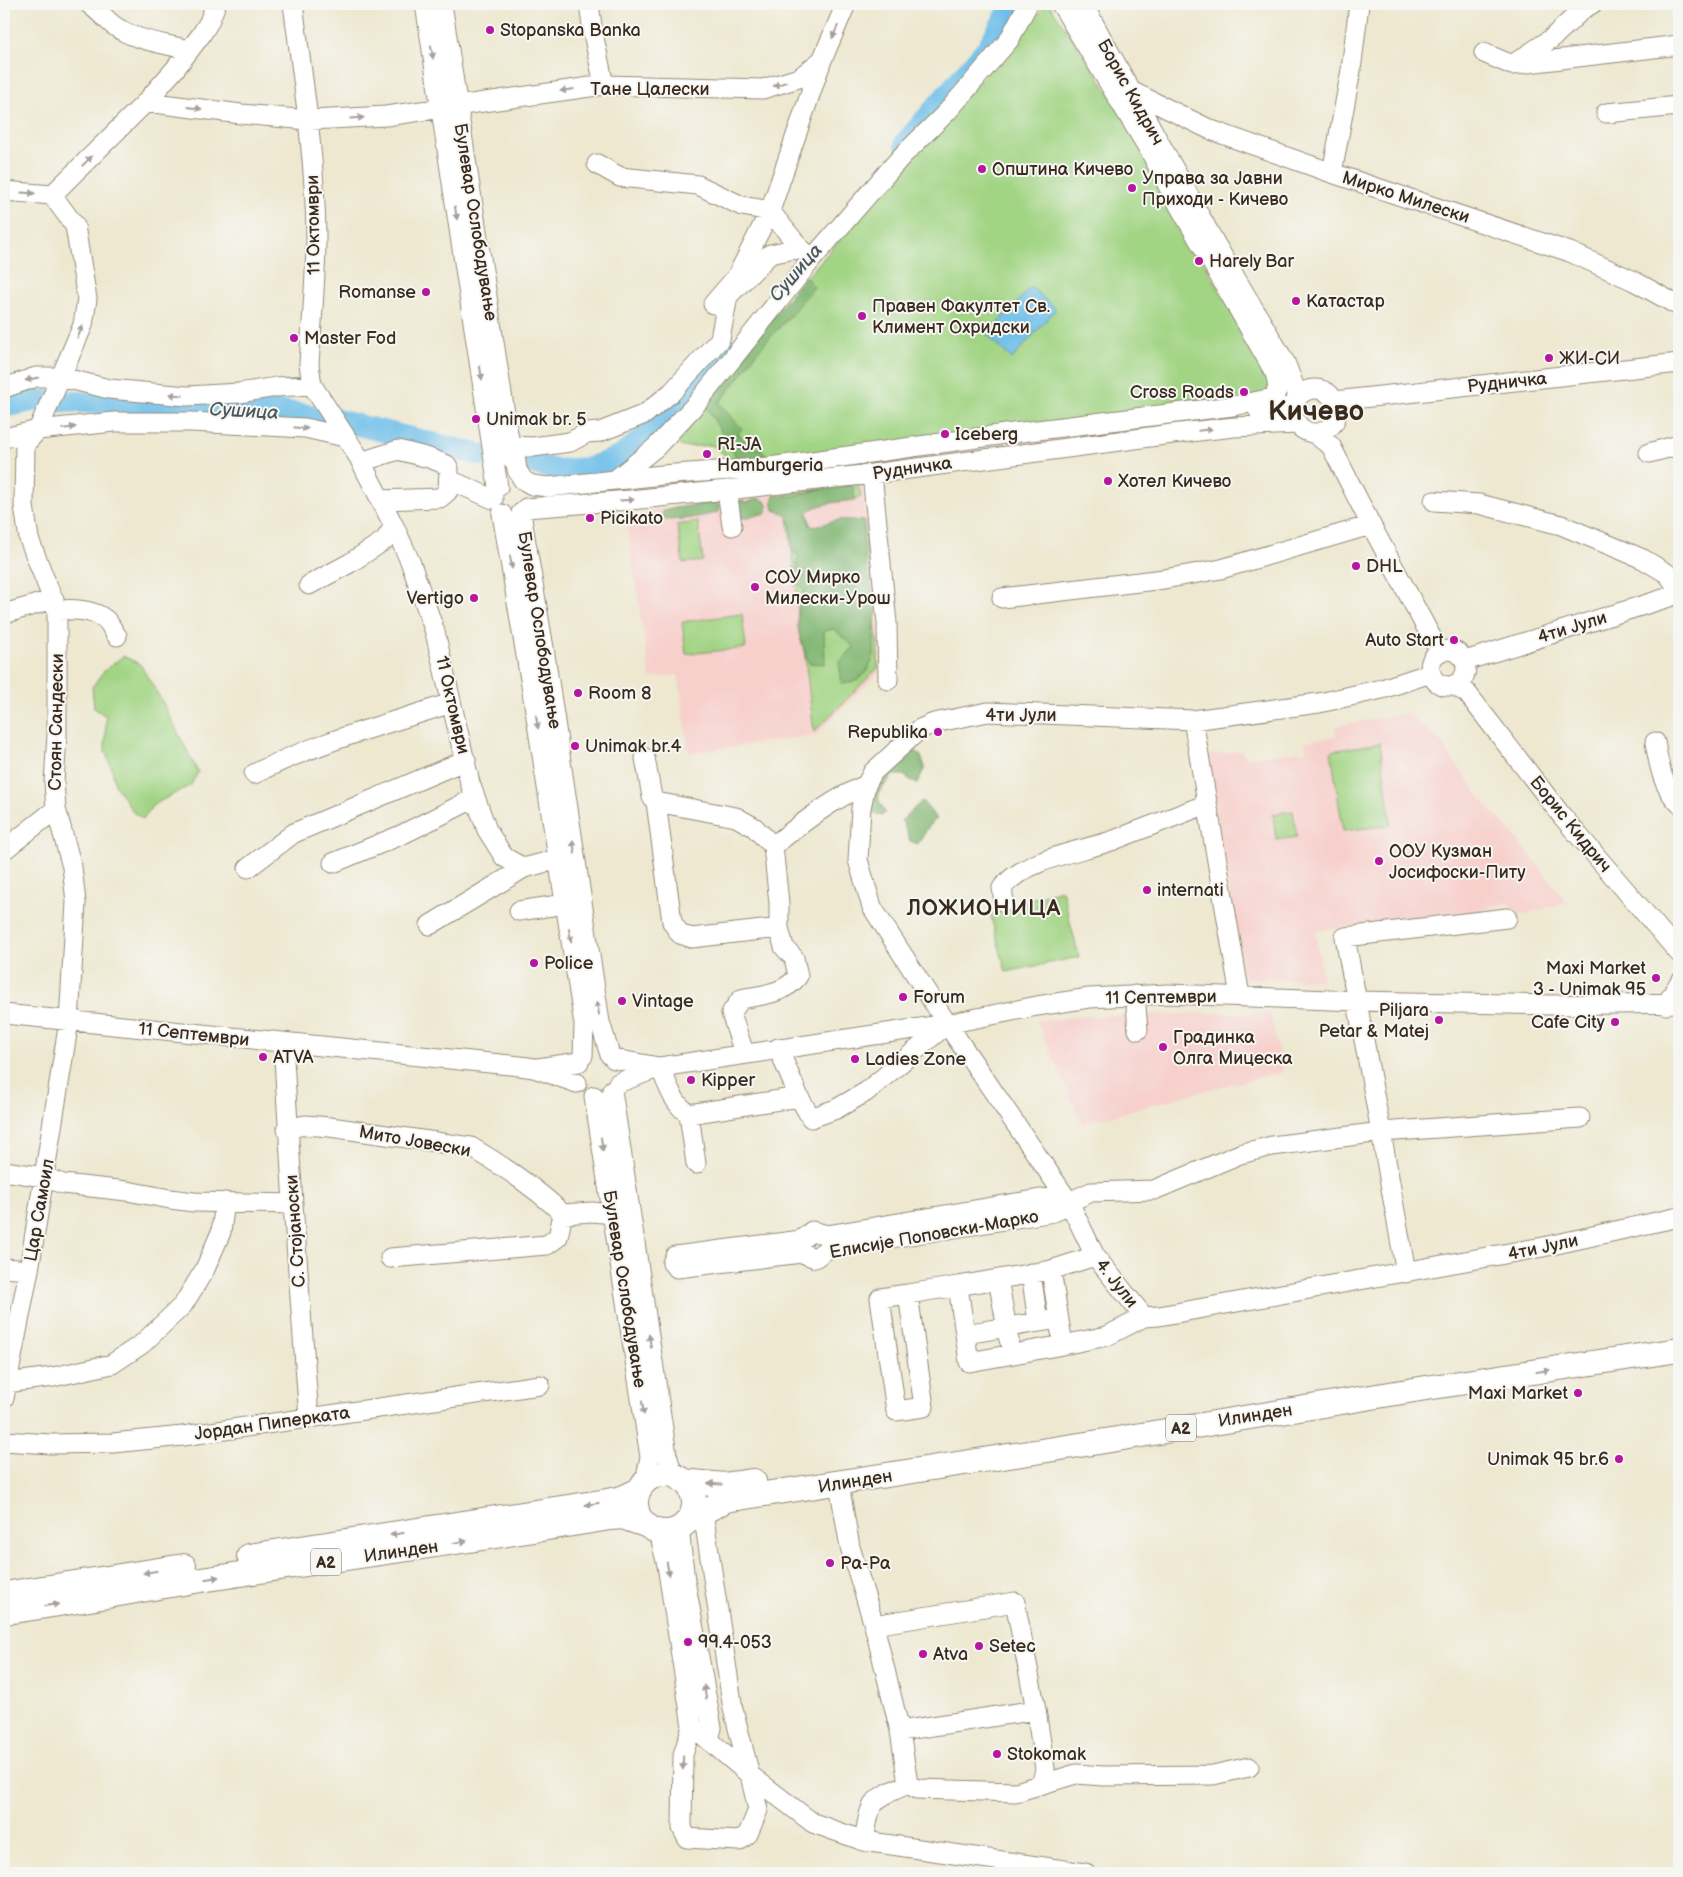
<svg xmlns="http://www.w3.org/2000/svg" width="1683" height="1877" viewBox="0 0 1683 1877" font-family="'Balsamiq Sans',sans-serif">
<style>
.built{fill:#f7d0cc}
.green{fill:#a1d483;stroke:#6e7f50}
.forest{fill:#80b671;stroke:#5e7048}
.water{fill:#6ebfe9;stroke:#547484}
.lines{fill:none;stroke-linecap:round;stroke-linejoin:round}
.river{stroke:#6ebfe9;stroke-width:22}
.minor-casing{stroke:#948977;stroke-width:21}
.major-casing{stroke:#948977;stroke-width:26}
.minor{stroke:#fff;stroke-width:19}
.major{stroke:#fff;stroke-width:24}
.oneway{fill:#a79f9a}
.poi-dot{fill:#b5179e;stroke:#f6f6f2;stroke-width:2}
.labels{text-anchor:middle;stroke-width:4;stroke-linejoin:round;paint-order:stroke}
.shield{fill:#f6f6f2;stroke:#73675e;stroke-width:1}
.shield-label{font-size:16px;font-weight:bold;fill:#3b2a1e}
.poi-label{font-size:18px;fill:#3b2a1e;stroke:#f6f6f2;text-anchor:start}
.street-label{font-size:18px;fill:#3b2a1e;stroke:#f6f6f2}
.water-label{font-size:19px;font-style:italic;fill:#4a575b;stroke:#f6f6f2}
.district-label{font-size:22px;font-weight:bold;letter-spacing:1px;fill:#3b2a1e;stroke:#f6f6f2}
.town-label{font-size:28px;font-weight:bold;fill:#3b2a1e;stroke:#f6f6f2}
</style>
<rect width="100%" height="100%" fill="#f6f6f2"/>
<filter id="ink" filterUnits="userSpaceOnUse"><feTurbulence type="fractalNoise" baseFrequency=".02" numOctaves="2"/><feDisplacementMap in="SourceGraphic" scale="10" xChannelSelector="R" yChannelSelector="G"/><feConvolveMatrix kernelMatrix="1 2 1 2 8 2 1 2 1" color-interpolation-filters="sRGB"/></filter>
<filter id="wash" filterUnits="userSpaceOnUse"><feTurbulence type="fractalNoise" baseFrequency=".0096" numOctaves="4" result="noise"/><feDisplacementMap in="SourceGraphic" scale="20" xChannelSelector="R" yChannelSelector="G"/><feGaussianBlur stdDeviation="1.12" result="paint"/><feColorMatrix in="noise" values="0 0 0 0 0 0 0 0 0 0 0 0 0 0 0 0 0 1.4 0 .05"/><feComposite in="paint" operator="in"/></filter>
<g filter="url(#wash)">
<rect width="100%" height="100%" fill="#eee8d0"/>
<path class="built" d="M 862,481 L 880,647 L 880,671 L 816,735 L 689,753 L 678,675 L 650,678 L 627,527 L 644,522 L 647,510 Z
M 1406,713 L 1436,736 L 1486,805 L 1521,843 L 1567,903 L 1515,916 L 1509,902 L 1476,912 L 1336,928 L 1315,931 L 1323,980 L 1244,978 L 1206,755 L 1241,751 L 1246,757 L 1306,751 L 1305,741 L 1336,737 L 1336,726 Z
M 1270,1013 L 1283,1072 L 1211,1089 L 1082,1124 L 1037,1021 L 1072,1017 L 1151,1014 Z"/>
<path class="green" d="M 1047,4 L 1049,4 L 1110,94 L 1271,382 L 1265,394 L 740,467 L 712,445 L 682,447 L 674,440 L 710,387 Z
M 858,483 L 861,497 L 807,506 L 811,527 L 864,520 L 878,647 L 878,668 L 814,732 L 785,494 Z
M 698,522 L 703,561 L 683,563 L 677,525 Z
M 742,614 L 746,648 L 686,654 L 682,622 Z
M 123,656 L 140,664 L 163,703 L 198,772 L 191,785 L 153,805 L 143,819 L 134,813 L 115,785 L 112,769 L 105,751 L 106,716 L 94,708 L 92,687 L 103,672 Z
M 1380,743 L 1391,825 L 1343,831 L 1331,751 Z
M 1293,811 L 1297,837 L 1276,840 L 1273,814 Z
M 1062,890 L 1079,957 L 1006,972 L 989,910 Z"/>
<path class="forest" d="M 805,276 L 814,287 L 788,318 L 757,352 L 742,374 L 719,403 L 742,429 L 738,433 L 751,449 L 760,448 L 768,459 L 740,463 L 705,405 Z
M 839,486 L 853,486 L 855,500 C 843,502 814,503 807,513 L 810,526 L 812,527 C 829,523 846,515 864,523 L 863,536 L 866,570 L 877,607 L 874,631 L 874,656 L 867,672 L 856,681 L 842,684 L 839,663 L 854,647 L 834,629 L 824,631 L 825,664 L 809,663 C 799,638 795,626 799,599 L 803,596 L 804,589 L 796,582 L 795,570 L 798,566 L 796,562 L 799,557 L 792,550 C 792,540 793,521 785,514 C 782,512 778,512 774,510 L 772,501 L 774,495 C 781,495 789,497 794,496 C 810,492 822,488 839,486 Z
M 757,498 L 765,501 L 768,507 L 766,513 L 746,518 L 733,517 L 734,502 L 742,501 L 747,503 Z
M 711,503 L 719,505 L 719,512 C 700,517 683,520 664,520 L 662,512 L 668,509 Z
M 913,749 L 921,756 L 925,767 L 917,784 L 903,775 L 893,775 L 878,794 L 879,801 L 885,813 L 883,815 L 869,813 L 877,776 Z
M 922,801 L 937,819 L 931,823 L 918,844 L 910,841 L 903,822 L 901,821 Z"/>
<path class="water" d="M 1031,287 L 1056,309 L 1012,359 L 987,335 Z"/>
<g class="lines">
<path class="river" d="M 905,143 L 987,48 L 1013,4
M 4,407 L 37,400 L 277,411 L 325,417 L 481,455
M 532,463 L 556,470 L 589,468 L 621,456 L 653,430 L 704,379 L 730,348"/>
</g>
</g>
<g filter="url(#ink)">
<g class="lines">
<g class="minor-casing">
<path id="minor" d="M 89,4 C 97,10 105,18 113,25 C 135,41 163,43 188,50
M 293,4 C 303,80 315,157 316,235 C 316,278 312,321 309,364 L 312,385 L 358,456 L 394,526 L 410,561 L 435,632 L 470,783 L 487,830 L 504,857 L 524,868 L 558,859
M 425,4 L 498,487
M 442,4 L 512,459
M 589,4 L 593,33 L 604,85
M 1083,4 L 1215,243 L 1285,362 L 1298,396
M 1484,53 L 1512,65 L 1551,39 L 1583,9 L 1592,4
M 1512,65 L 1679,45
M 1131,91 L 1211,130 L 1332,173 L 1570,252 L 1634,281 L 1679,306
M 146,102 L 241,114 L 308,120 L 331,119 L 386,116 L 604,85 L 763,89 L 799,78 L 822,60
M 1606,113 L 1679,106
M 597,164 L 620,177 L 698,185 L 742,206 L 770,211 L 800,248 L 807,254
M 1332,173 L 1351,70 L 1359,4
M 4,191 L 52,195
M 52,195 L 146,102 L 175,69 L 201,35 L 209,22 L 216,4
M 800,248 L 770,254 L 728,296 L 720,339 L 672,392 L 645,414 L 600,432 L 587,433 L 570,442 L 533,447 L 514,446 L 517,470 L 523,480 L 532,485 L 548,487 L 615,480 L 656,447 L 697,403 L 812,259 L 901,157 L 947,112 L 1009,40 L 1028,4
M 713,304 L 737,276 L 770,211 L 822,60 L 846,4
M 4,388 L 36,377 L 61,377 L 109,389 L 187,396 L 239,393 L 276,387 L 312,385
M1293 411a22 22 0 1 1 44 0a22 22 0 1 1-44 0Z
M 1335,401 L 1679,363
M 1258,410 L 1294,406
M 1313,433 L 1331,446 L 1371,525 L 1434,642
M 4,438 L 38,430 L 114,422 L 191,422 L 305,428 L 345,437
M 1649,453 L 1679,445
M 361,462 L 398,450 L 429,458 L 447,465 L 449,469 L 448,491 L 440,498 L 380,500
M 872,474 L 887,623 L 888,680
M 450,480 L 493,499
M 617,480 L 662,475 L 770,467 L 1005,434 L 1233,406 L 1273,398 C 1279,389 1278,383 1275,373 L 1169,188 L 1151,153 L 1061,4
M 727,490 L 732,526
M 1434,501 L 1479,504 L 1561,525 L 1643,559 L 1668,574 L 1679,590
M 526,508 L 630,500 L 727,490 L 872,474 L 1172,434 L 1234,427 L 1298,424
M 521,513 L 544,648 L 600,1022 L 610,1055
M 502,514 L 531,685 L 584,1024 L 583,1056
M 309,585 L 350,563 L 385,540 L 394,526
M 1002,598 L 1164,579 L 1221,569 L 1371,525
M 57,610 C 73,609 92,609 105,619 C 110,623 113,631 117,636
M 4,614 L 54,599
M1430 668a18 18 0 1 1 36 0a18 18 0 1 1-36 0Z
M 1465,661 L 1679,594
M 1431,673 L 1382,689 L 1319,703 L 1193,720 L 988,712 L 934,723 L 920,729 L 873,772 L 866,785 L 861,808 L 858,860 L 872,907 L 947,1024 L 1069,1202 L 1095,1256 L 1144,1317 L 1159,1316 L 1543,1247 L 1679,1217
M 1453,685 L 1467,693 L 1562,816 L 1679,953
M 1193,720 L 1240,996
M 1655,742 C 1659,764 1662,787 1679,803
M 645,758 L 652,797 L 656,802 L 736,817 L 754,827 L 773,846 L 779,903 L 779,928 L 784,947 L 794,958 L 798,976 C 785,994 761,995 741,999 L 731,1013 L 744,1053
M 254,774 C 316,742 385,725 451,703
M 656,802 L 672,922 L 680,934 L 692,938 L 779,928
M 773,846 C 801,824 832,799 866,785
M 4,850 L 56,809
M 333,863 L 401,835 L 475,798
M 248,868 L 294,833 L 466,760
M 1004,902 L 1002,888 C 1026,858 1080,852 1114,840 C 1145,828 1176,816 1207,804
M 519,911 L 565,904
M 430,925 L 524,868
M 1135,995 L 1138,1030
M 1666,1005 L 1679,983
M 4,1014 L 520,1066 L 534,1068 L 577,1083
M 283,1043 L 293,1204 L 309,1418
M 778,1048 L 799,1097 L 811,1118 L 836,1109 L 866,1092 L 946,1025
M 614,1059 L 659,1067
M 660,1067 C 667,1083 673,1104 689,1114
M 538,1068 L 579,1062
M 618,1083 L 660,1067 L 947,1024 L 1037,1006 L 1089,998 L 1168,994 L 1357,1001 L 1551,1005 L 1679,1003
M 612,1090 L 667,1455 L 673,1475
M 594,1096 L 650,1457 L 645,1482
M 287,1129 L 305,1125 L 330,1127 L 471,1147 C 503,1166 536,1188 563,1214 L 592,1212 L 613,1214
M 696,1164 L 689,1114 L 799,1097
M 4,1171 L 44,1177 L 63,1184 L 127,1191 L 170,1199 L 194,1202 L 293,1204
M 1069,1202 L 1052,1197 L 827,1235 L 812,1231 L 801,1240 L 675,1256 L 672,1263 L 677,1268 L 802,1253 L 815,1258 L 829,1248 L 1054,1212 L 1069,1202 L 1091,1192 L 1154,1190 L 1240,1154 L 1272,1146 L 1381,1132 L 1345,937 L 1507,918
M 1095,1256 L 1051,1270 L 1063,1345 L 1107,1336 L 1144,1317
M 390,1258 L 547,1245 L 558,1237 L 563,1214
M 4,1268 L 29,1270
M 1051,1270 L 958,1286 L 969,1362 L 1063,1345
M 1031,1273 L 1038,1322
M 1406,1273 L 1381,1132 L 1580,1118
M 998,1279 L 1009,1340
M 908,1294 L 880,1298 L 896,1411 L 924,1407 L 908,1294 L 958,1286
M 965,1334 L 1058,1319
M 6,1383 L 53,1377 L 112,1364 L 142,1344 L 183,1305 L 205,1269 L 221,1232 L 225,1202
M 4,1398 L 29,1270 L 69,1021 L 76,902 L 72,867 L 56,809 L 54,782 L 57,735 L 57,610 L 29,539 L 24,506 L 25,444 L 38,430 L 83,325 L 87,299 L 75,226 L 52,195
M 4,1441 L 51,1444 L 113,1443 L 183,1436 L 540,1385
M 839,1484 L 850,1547 L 874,1625 L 1015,1602 L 1036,1710 L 900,1731 L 874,1625
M 703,1512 L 733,1709 L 750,1775 L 813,1823 L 864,1841 L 1085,1873
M 648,1526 L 660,1537 L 667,1565 L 692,1726 L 683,1755 L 682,1828 L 687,1838 L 739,1841 L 748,1834 L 758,1810 L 750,1775 L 692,1726
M 679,1528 L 685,1580 L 712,1728 L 709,1740
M 1036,1710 L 1045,1769 L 1042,1782
M 908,1784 L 917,1789 L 1016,1792 L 1076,1774 L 1103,1776 L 1213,1775 L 1249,1767
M 864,1841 C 871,1800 869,1801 908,1784 L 900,1731"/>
</g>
<g class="major-casing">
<path id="major" d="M636 1503a29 29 0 1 1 58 0a29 29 0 1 1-58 0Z
M 683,1481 L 724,1485 L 754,1481
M 687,1521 L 726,1500 L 1105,1441 L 1426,1388 L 1679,1350
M 249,1556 L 607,1501 L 622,1498 L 639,1490
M 4,1594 L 184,1566
M 4,1612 C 79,1602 153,1587 228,1576 C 355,1556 483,1539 610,1518 L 622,1517 L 648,1526"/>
</g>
<use href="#minor" class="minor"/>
<use href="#major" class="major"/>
</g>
<defs><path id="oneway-solid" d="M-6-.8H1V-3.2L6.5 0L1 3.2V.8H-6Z" transform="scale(1.25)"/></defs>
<g class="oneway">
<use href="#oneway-solid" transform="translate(835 32) rotate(114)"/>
<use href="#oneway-solid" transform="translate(432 52) rotate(81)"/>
<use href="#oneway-solid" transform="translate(780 84) rotate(163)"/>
<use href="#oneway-solid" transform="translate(567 90) rotate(172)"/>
<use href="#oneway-solid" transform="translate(195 108) rotate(8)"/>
<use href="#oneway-solid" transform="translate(357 118) rotate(-4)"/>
<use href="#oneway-solid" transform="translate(87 161) rotate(-45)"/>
<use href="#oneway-solid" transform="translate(28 193) rotate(4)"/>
<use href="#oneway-solid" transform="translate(456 213) rotate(81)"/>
<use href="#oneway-solid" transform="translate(80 332) rotate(-67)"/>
<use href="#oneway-solid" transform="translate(481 373) rotate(81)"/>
<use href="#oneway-solid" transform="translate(32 379) rotate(167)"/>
<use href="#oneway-solid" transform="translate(176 395) rotate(-174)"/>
<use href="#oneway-solid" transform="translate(69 428) rotate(-8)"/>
<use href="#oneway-solid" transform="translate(301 428) rotate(6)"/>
<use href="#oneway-solid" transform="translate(1205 430) rotate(-6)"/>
<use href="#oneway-solid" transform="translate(627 500) rotate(-4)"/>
<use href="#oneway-solid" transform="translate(511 562) rotate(80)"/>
<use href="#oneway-solid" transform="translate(537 722) rotate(81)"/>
<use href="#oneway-solid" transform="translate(574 847) rotate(-99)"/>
<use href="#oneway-solid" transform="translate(570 935) rotate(81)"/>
<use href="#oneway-solid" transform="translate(598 1008) rotate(-99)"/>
<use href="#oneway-solid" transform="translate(602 1144) rotate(81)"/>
<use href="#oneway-solid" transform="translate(650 1341) rotate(-99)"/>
<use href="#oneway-solid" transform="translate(1543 1371) rotate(-9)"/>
<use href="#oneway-solid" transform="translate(643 1408) rotate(81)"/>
<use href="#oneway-solid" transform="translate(715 1484) rotate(-176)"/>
<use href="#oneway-solid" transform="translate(592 1504) rotate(171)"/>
<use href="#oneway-solid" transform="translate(397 1534) rotate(171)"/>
<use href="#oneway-solid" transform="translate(460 1542) rotate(-9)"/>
<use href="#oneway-solid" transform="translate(668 1569) rotate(80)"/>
<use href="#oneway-solid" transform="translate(150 1572) rotate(171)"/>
<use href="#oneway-solid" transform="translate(212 1578) rotate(-9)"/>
<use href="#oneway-solid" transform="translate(52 1605) rotate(-8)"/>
<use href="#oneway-solid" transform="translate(705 1692) rotate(-100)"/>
<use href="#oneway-solid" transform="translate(683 1763) rotate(91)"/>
</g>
</g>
<g class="poi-dot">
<circle cx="490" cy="30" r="5"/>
<circle cx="982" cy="169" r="5"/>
<circle cx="1132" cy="188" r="5"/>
<circle cx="1199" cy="261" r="5"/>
<circle cx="426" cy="292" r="5"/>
<circle cx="1296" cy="301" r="5"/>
<circle cx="862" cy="316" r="5"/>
<circle cx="294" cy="338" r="5"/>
<circle cx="1549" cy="358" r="5"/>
<circle cx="1244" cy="392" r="5"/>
<circle cx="476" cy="419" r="5"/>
<circle cx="945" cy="434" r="5"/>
<circle cx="707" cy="454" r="5"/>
<circle cx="1108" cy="481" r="5"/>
<circle cx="590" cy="518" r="5"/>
<circle cx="1356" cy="566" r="5"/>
<circle cx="755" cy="587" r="5"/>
<circle cx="474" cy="598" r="5"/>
<circle cx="1454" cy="640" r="5"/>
<circle cx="578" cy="693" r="5"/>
<circle cx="938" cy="732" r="5"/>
<circle cx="575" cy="746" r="5"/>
<circle cx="1379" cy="861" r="5"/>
<circle cx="1147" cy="890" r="5"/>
<circle cx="534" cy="963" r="5"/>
<circle cx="1656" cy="978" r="5"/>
<circle cx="903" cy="997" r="5"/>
<circle cx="622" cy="1001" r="5"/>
<circle cx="1439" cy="1020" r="5"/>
<circle cx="1615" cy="1022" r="5"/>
<circle cx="1163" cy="1047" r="5"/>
<circle cx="263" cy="1057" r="5"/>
<circle cx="855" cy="1059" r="5"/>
<circle cx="691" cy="1080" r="5"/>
<circle cx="1578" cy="1393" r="5"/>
<circle cx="1619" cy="1459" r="5"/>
<circle cx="830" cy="1563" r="5"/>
<circle cx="688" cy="1642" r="5"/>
<circle cx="979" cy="1646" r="5"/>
<circle cx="923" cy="1654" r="5"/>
<circle cx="997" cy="1754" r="5"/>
</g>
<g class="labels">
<g class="shield">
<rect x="1166" y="1414.5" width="30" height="27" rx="4"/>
<rect x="311" y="1548.5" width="30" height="27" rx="4"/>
</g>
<g class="shield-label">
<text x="1181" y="1434">A2</text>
<text x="326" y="1568">A2</text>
</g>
<g class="poi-label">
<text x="500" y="36">Stopanska Banka</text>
<text x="992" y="175">Општина Кичево</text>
<text x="1142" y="184">Управа за Јавни<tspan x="1142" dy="21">Приходи - Кичево</tspan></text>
<text x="1209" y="267">Harely Bar</text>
<text x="416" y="298" text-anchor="end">Romanse</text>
<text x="1306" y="307">Катастар</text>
<text x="872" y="312">Правен Факултет Св.<tspan x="872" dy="21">Климент Охридски</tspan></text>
<text x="304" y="344">Master Fod</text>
<text x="1559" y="364">ЖИ-СИ</text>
<text x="1234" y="398" text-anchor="end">Cross Roads</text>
<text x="486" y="425">Unimak br. 5</text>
<text x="955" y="440">Iceberg</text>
<text x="717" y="450">RI-JA<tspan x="717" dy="21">Hamburgeria</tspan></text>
<text x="1118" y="487">Хотел Кичево</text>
<text x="600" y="524">Picikato</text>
<text x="1366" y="572">DHL</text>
<text x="765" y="583">СОУ Мирко<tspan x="765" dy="21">Милески-Урош</tspan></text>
<text x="464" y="604" text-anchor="end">Vertigo</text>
<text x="1444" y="646" text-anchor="end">Auto Start</text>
<text x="588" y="699">Room 8</text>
<text x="928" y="738" text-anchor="end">Republika</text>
<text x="585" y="752">Unimak br.4</text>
<text x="1389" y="857">ООУ Кузман<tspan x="1389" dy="21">Јосифоски-Питу</tspan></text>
<text x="1157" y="896">internati</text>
<text x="544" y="969">Police</text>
<text x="1646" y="974" text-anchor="end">Maxi Market<tspan x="1646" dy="21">3 - Unimak 95</tspan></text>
<text x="913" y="1003">Forum</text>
<text x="632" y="1007">Vintage</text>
<text x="1429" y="1016" text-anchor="end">Piljara<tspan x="1429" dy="21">Petar &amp; Matej</tspan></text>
<text x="1605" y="1028" text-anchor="end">Cafe City</text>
<text x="1173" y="1043">Градинка<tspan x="1173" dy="21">Олга Мицеска</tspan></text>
<text x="273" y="1063">ATVA</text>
<text x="865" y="1065">Ladies Zone</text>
<text x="701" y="1086">Kipper</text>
<text x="1568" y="1399" text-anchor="end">Maxi Market</text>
<text x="1609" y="1465" text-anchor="end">Unimak 95 br.6</text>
<text x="840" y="1569">Ра-Ра</text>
<text x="698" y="1648">99.4-053</text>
<text x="989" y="1652">Setec</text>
<text x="933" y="1660">Atva</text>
<text x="1007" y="1760">Stokomak</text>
</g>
<g class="street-label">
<text x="650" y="95">Тане Цалески</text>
<text transform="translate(1131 92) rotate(61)" y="6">Борис Кидрич</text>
<text transform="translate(1406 197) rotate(18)" y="6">Мирко Милески</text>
<text transform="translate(476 222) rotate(81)" y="6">Булевар Ослободување</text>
<text transform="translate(313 225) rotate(-91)" y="6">11 Октомври</text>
<text transform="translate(1507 382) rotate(-6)" y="6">Рудничка</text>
<text transform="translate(912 468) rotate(-8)" y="6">Рудничка</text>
<text transform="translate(1572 627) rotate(-17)" y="6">4ти Јули</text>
<text transform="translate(540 630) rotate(81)" y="6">Булевар Ослободување</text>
<text transform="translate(453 705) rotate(77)" y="6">11 Октомври</text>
<text x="1021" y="721">4ти Јули</text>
<text transform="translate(56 722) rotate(-89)" y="6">Стоян Сандески</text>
<text transform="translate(1571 824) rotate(51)" y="6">Борис Кидрич</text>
<text transform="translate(1161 997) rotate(-1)" y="6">11 Септември</text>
<text transform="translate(194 1034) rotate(6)" y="6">11 Септември</text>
<text transform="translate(415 1141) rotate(10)" y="6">Мито Јовески</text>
<text transform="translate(39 1210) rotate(-80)" y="6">Цар Самоил</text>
<text transform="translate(295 1231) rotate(-94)" y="6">С. Стојаноски</text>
<text transform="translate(934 1234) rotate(-10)" y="6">Елисије Поповски-Марко</text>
<text transform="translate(1543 1247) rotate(-12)" y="6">4ти Јули</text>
<text transform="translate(1117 1283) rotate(52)" y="6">4. Јули</text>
<text transform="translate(625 1289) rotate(81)" y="6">Булевар Ослободување</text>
<text transform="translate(1255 1415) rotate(-9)" y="6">Илинден</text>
<text transform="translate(272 1423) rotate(-8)" y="6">Јордан Пиперката</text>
<text transform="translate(855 1481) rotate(-9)" y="6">Илинден</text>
<text transform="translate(401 1551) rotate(-8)" y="6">Илинден</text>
</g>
<g class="water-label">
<text transform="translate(795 272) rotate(-49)" y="7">Сушица</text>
<text transform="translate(244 410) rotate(3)" y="7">Сушица</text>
</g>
<g class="district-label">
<text x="984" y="915">ЛОЖИОНИЦА</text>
</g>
<g class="town-label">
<text x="1316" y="420">Кичево</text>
</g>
</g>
<rect width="1683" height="1877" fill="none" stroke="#f6f6f2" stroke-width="20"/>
</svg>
